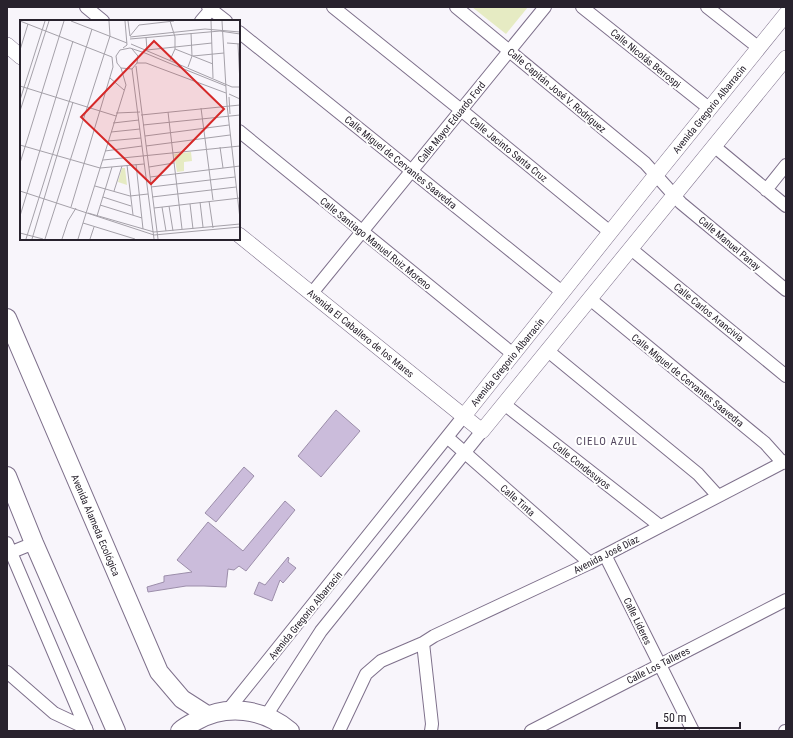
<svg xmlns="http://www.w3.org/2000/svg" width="793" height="738" viewBox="0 0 793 738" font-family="'Roboto Condensed',sans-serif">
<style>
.green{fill:#e6ebc3}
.building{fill:#cbbcdb;stroke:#9c8eaa}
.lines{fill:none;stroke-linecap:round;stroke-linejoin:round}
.minor-casing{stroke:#7e708b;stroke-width:14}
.tertiary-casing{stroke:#7e708b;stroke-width:16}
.secondary-casing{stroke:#7e708b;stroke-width:20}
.minor{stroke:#fff;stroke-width:12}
.tertiary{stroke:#fff;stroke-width:15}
.secondary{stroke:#fff;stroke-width:18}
.labels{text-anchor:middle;stroke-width:4;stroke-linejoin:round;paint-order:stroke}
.street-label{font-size:10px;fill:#28222d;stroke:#fff}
.neighbourhood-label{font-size:11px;letter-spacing:1px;fill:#51445d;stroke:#fff}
.inset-road{fill:none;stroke:#a5a1a9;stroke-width:1}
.view{fill:#d62828;fill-opacity:0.15;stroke:#d62828;stroke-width:2}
.inset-edge{fill:none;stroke:#28222d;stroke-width:2}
</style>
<rect width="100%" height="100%" fill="#f8f5fb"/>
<path class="green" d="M 472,7 L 528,7 L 506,34 Z"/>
<path class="building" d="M 336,410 L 360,431 L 321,477 L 298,456 Z
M 244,467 L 254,476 L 216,522 L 205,513 Z
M 285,501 L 295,510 L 246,571 L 239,566 L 234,570 L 228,569 L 226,587 L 204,586 L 186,586 L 148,592 L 147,587 L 164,582 L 164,576 L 192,572 L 177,560 L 208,522 L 243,551 Z
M 288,557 L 289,558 L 288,562 L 296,568 L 283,583 L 280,580 L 272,601 L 254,594 L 259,582 L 265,585 Z"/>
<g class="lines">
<g class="minor-casing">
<path id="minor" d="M 86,7 L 103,21
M 208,7 L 226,21
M 333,7 L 461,110 L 610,232
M 456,7 L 645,163 L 681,203 L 786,290
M 582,7 L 710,109
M 707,7 L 759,48
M 201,21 L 213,7
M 239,32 L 562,292
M 239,131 L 513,354
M 715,147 L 786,206
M 766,190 L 786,165
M 631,249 L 786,376
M 312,293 L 545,7
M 590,299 L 765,443 L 783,463
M 548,351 L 698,474 L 718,496
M 504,404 L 660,526
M 447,437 L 590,563
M 7,543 L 87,731
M 7,554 L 34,543
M 605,555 L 693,731
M 423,643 L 432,724 L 431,731
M 7,672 L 54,713 L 86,728 L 84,730
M 228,710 L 463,417
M 266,716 L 321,631 L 482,431
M 339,731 L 366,674 L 381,661 L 423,643 L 434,636 L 590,563 L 786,461
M 531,731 L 786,600
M 785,731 L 786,731"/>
</g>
<g class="tertiary-casing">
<path id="tertiary" d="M 7,45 L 21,57
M 239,235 L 482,431 L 786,58
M 463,417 L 655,176 L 786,14"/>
</g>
<g class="secondary-casing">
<path id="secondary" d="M 7,318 L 159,672 L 182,699 L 207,715
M 7,476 L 34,543 L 116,731
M 180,731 C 184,727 190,724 196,721 C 226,704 263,708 290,731"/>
</g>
<use href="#minor" class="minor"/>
<use href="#tertiary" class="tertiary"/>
<use href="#secondary" class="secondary"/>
</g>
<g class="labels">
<g class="street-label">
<text transform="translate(646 58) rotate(39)" y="4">Calle Nicolás Berrospi</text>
<text transform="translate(557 90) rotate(40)" y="4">Calle Capitán José V. Rodríguez</text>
<text transform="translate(709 109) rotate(-51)" y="4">Avenida Gregorio Albarracín</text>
<text transform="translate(451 122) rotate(-51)" y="4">Calle Mayor Eduardo Ford</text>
<text transform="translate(509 149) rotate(39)" y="4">Calle Jacinto Santa Cruz</text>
<text transform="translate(401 162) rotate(39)" y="4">Calle Miguel de Cervantes Saavedra</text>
<text transform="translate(376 243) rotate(39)" y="4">Calle Santiago Manuel Ruiz Moreno</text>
<text transform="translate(730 243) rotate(40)" y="4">Calle Manuel Panay</text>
<text transform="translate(709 312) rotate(39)" y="4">Calle Carlos Arancivia</text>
<text transform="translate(361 333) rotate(39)" y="4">Avenida El Caballero de los Mares</text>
<text transform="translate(507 362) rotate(-51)" y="4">Avenida Gregorio Albarracín</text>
<text transform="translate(688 380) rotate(39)" y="4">Calle Miguel de Cervantes Saavedra</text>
<text transform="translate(582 465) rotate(38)" y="4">Calle Condesuyos</text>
<text transform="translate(518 500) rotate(41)" y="4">Calle Tinta</text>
<text transform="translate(96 525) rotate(67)" y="4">Avenida Alameda Ecológica</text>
<text transform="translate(606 554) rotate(-27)" y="4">Avenida José Díaz</text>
<text transform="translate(305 615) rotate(-51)" y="4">Avenida Gregorio Albarracín</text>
<text transform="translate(638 621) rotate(64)" y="4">Calle Líderes</text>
<text transform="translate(658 665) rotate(-27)" y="4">Calle Los Talleres</text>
</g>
<g class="neighbourhood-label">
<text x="607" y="445">CIELO AZUL</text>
</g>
</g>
<g transform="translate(20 20)">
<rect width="220" height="220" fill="#f8f5fb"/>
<path d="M 171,132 L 172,141 L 164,142 L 164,151 L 157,152 L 154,134 ZM 102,148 L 105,148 L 107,165 L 98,162 Z" fill="#e6ebc3"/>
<path class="inset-road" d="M 0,1 L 92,37 L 93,47 L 51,187M 51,1 L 107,23M 108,1 L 110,16M 150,1 L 155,17 L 155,29 L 150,40M 191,1 L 193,58M 202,1 L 207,85 L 220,199M 110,16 L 119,5 L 154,1M 110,17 L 185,9 L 220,12M 126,17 L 127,30 L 192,23M 110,19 L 200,11 L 220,14M 207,23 L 220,24M 111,24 L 212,67 L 220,67M 218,24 L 220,64M 103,28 L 107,25 L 105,1M 112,29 L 118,36 L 117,43 L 112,49 L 101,48 L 97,43 L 96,36 L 100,30 L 110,28 L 125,33 L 149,43 L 206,66M 155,29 L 193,44M 0,30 L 8,4M 173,36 L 204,33M 117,43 L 126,43 L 206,73M 116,46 L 138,219M 168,47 L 172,36 L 171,13M 112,49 L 134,219M 90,58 L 104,70M 0,66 L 96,96M 209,74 L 220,79M 209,77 L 210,94M 0,80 L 25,1M 181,88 L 193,180M 0,91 L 29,1M 148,92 L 162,209M 96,93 L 120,92M 121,95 L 220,85M 93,103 L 119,100M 123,105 L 220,95M 91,112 L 120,109M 125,116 L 209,105M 88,121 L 121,118M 0,125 L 80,148 L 124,144M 126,126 L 210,115M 200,127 L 203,148M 85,131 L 122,126M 83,140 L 220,126M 0,143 L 44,1M 116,144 L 123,209M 107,145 L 113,195M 129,147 L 154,143M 130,157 L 220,146M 75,166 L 110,176 L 128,174M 131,167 L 215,157M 0,171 L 134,215 L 220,207M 94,171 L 102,146M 83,177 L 111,186M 132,177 L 216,167M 189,181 L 193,208M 180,182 L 183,207M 170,184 L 173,209M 80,185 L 122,198M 149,186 L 153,211M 142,187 L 146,211M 134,188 L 220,178M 68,193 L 134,212 L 220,204M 0,196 L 53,21M 77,196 L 92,147M 63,203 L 115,219M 0,213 L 23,219M 6,219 L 72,9M 12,219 L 53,82M 25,219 L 90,16 L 89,1M 42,219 L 48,201 L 56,188M 58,219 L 106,65 L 101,48M 70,219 L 74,207"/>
<path class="view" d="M 134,21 L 204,89 L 131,164 L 61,97 Z"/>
<rect width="220" height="220" class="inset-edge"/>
</g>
<rect width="793" height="738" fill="none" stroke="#28222d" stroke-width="16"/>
<path d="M657 722v6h83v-6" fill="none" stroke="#28222d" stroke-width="2"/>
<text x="663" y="722" font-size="12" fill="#28222d" stroke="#ffffff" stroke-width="3" paint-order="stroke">50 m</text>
</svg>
